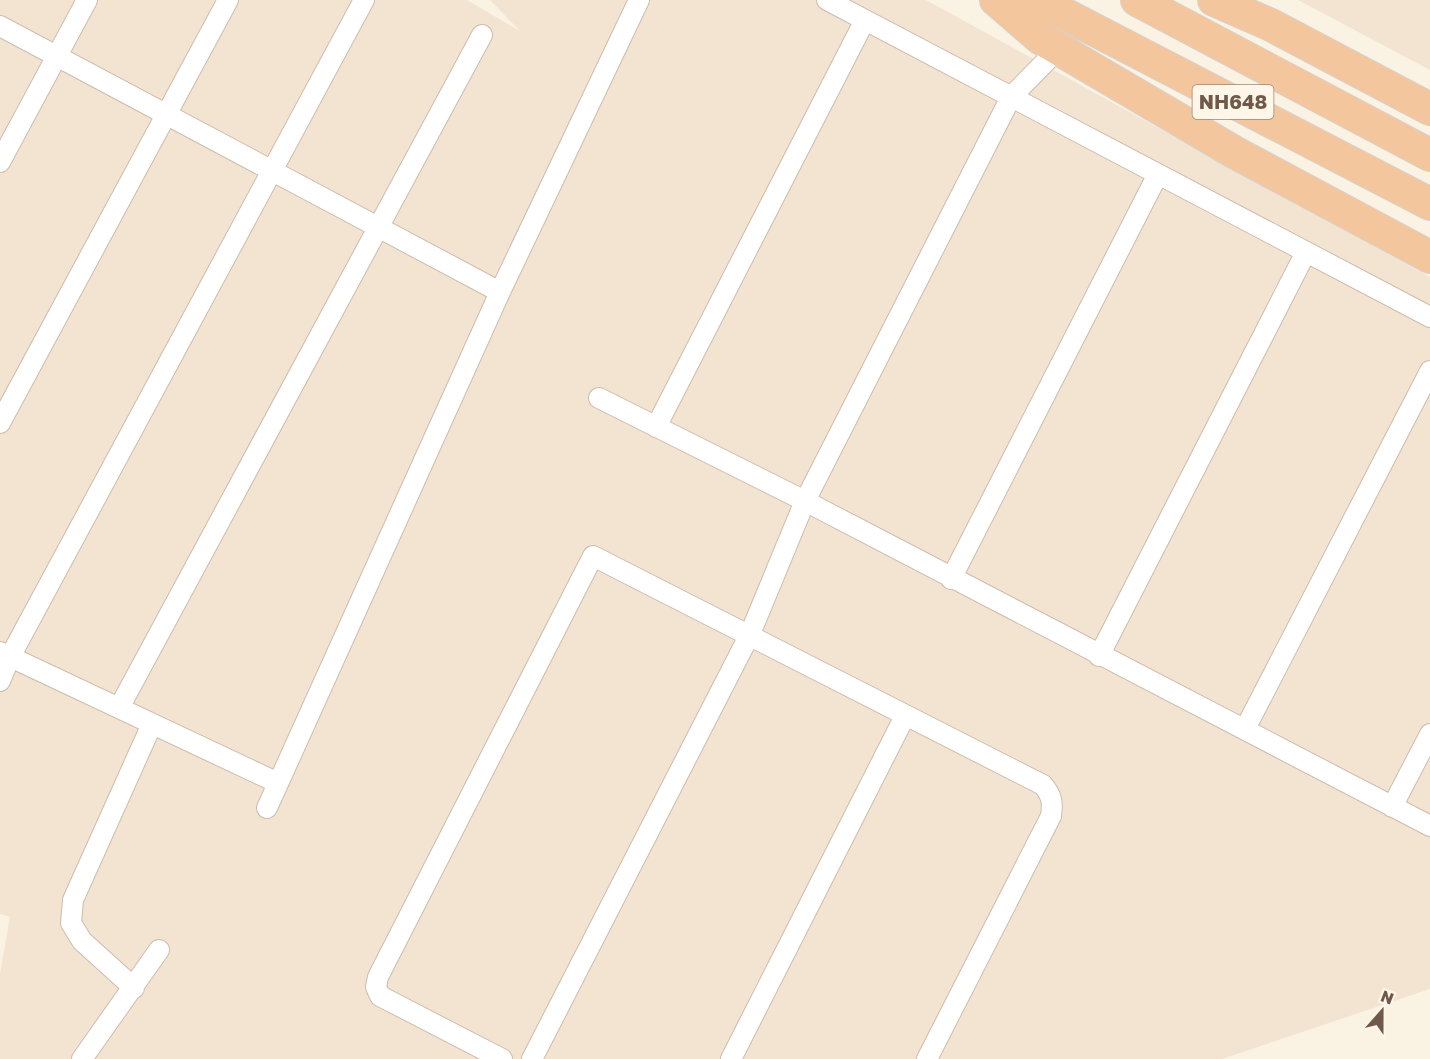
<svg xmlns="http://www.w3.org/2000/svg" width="1430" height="1059" viewBox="0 0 1430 1059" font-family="'Golos Text',sans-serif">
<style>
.residential{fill:#f2e4d1}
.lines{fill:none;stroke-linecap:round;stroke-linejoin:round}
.minor-casing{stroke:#cdbcad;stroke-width:22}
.trunk-casing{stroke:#d7d1cd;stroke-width:34}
.minor{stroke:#fff;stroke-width:20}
.trunk{stroke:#f3c69e;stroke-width:32}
.labels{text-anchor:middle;stroke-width:4.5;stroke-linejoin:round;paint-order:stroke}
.shield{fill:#fef6e8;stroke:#9b887a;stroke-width:1.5}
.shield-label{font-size:20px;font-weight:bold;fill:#70594b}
</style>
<rect width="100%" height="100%" fill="#faf2e3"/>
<path class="residential" d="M 0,0 L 467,0 L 520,31 L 490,0 L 926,0 L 1430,277 L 1430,989 L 1222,1059 L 0,1059 L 0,974 L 10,917 L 0,914 Z
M 1298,0 L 1430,0 L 1430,70 Z"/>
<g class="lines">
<g class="minor-casing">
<path id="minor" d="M 827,0 L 1430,317
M 0,26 L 500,292
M 0,162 L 87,0
M 599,398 L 805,501 L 1430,826
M 0,423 L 228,0
M 656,427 L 865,20
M 951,579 L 1158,174
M 0,652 L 278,783
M 1099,656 L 1306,252
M 0,681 L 10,657 L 364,0
M 119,708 L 482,35
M 1245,729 L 1430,371
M 1392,807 L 1430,734
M 267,808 L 500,292 L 639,0
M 134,988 L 82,941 L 71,923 L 73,900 L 152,724
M 82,1059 L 159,950
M 502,1059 L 380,996 L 376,987 L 378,977 L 593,556 L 1043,785 C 1052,796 1053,802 1051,816 L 927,1059
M 532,1059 L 750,634 L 805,501 L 1011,97 L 1058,49
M 731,1059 L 905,716"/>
</g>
<g class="trunk-casing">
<path id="trunk" d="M 996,0 L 1040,38 L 1234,152 L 1430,257
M 1037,0 L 1430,204
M 1137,0 L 1430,155
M 1214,0 L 1271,25 L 1430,109"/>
</g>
<use href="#minor" class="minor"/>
<use href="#trunk" class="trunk"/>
</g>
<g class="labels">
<rect class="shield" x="1192.5" y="85" width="81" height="34" rx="4.5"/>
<g class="shield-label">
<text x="1233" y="109">NH648</text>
</g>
</g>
<g transform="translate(1382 1011) rotate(21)" stroke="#fef6e8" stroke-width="4.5" paint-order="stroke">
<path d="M0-4.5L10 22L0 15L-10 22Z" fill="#70594b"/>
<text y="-9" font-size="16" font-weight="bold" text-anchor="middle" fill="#70594b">N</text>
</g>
</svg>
